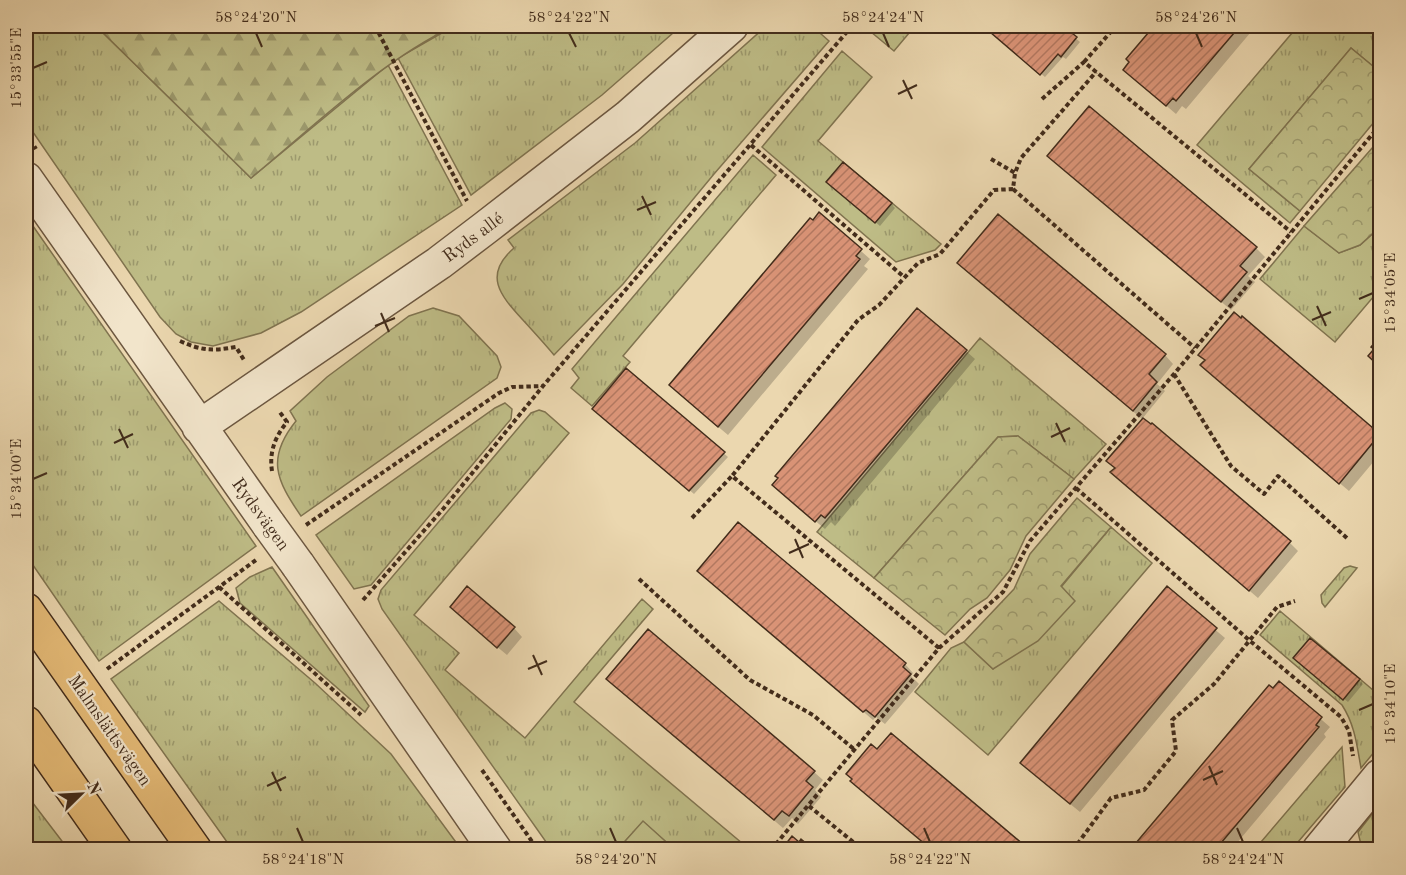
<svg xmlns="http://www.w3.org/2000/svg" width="1406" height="875" viewBox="0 0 1406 875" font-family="'Old Standard TT',serif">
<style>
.grass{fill:url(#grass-tufts);stroke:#807450;stroke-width:1.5}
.forest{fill:url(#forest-firs);stroke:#807450;stroke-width:1.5}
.park{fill:url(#park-crowns);stroke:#807450;stroke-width:1.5}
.pitch{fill:#bebc86;stroke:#807450;stroke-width:1.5}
.shadow{fill:#0003}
.building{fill:url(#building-hatch);stroke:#422c1b;stroke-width:1.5}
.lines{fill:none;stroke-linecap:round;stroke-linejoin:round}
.minor-casing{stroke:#6c5740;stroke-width:36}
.highway-casing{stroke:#422c1b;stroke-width:36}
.path{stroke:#422c1b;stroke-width:4;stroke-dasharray:4.5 3;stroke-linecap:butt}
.minor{stroke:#f2e5cb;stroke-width:33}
.highway{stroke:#e6bc78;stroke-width:33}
.minor-bridge-casing{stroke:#6c5740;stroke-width:36;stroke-linecap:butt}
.minor-bridge{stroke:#f2e5cb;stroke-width:33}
.ticks{fill:none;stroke:#422c1b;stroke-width:2}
.labels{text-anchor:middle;stroke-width:4.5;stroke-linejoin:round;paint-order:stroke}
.street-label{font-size:18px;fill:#422c1b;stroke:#f2e5cb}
.neatline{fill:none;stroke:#422c1b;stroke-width:2}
.ticks-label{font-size:15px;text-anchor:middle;fill:#422c1b}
</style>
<defs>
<pattern id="grass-tufts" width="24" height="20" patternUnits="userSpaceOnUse" patternTransform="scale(1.5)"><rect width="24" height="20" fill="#bebc86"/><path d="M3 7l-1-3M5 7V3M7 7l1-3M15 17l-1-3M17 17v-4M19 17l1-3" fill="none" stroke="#9c996d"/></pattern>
<pattern id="forest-firs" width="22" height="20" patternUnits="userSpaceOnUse" patternTransform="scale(1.5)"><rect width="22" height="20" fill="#bebc86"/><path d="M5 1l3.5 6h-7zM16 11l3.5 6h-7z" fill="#9c996d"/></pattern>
<pattern id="park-crowns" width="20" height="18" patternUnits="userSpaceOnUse" patternTransform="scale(1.5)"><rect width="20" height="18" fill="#bebc86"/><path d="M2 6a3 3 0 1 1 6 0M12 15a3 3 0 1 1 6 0" fill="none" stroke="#9c996d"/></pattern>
<pattern id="building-hatch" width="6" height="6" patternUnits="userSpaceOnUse" patternTransform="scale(1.5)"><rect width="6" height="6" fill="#d99376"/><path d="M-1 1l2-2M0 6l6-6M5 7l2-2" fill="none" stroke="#b27860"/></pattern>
</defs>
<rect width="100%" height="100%" fill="#ebd7af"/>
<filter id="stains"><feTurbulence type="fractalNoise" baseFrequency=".00333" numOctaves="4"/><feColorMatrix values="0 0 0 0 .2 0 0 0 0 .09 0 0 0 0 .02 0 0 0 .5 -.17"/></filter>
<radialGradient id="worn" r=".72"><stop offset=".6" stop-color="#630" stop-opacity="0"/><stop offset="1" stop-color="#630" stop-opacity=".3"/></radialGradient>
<path class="grass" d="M 26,26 L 96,26 L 251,178 L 388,65 L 462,205 L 301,312 L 261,333 L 213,346 L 191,342 L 176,334 L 160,317 L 26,122 Z
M 454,26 L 681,26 L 602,95 L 471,195 L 398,58 Z
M 773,26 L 812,26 L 829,41 L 714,174 L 623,284 L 554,355 C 544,343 533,331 522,319 C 500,295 483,275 514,248 L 508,240 L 635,143 L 764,28 Z
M 866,26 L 915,26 L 894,51 L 865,27 Z
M 1298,26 L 1380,26 L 1380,72 L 1351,48 L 1249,169 L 1300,211 L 1290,223 L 1197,145 Z
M 842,51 L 872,77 L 818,141 L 941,244 L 935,250 L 896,262 L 762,147 Z
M 753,155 L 776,175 L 623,356 L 630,362 L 592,406 L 571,388 L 579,378 L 572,369 Z
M 26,216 L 256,546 L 99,661 L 26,555 Z
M 1304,226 L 1339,253 L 1360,245 L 1380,227 L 1380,289 L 1335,342 L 1260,279 Z
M 433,308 L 459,316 L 497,356 L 501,367 L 497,378 L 301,516 C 276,480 266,458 296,421 L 290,411 L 327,377 L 409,316 Z
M 980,338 L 1106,444 L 1074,479 L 1018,436 L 998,437 L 874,578 L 817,532 Z
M 505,403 L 512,409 L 511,419 L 371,585 L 354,589 L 316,535 L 495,408 Z
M 539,410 L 545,412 L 569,433 L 414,615 L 459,653 L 445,670 L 525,738 L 642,599 L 653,609 L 574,702 L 749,849 L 674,849 L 643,822 L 618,849 L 551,849 L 382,609 L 378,599 L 381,590 L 531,413 Z
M 1111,527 L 1152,563 L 988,755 L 915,692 L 951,648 L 964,642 L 993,669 Z
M 1350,566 L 1357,568 L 1325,607 L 1322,603 L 1321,595 L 1344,568 Z
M 272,567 L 369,706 L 365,712 L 240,603 L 236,588 L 250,577 Z
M 219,601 L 315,683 L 391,754 L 461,849 L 232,849 L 111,679 Z
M 1280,611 L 1380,696 L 1380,745 L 1361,768 C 1357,746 1355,725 1342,705 L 1260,635 Z
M 1342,747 L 1345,787 L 1292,849 L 1255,849 Z
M 26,794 L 68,849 L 26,849 Z
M 1380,804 L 1380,849 L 1362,849 L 1358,832 Z"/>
<path class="forest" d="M 96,26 L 454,26 C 381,61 314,126 251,178 Z"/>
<path class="park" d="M 1351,48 L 1380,72 L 1380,115 L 1300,211 L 1249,169 Z
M 1380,139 L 1380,227 L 1360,245 L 1339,253 L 1304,226 Z
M 1018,436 L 1074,479 L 1026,536 L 1010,570 L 987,598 L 970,609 L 945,635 L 874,578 L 998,437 Z
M 1077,498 L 1111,527 L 1061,586 L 1075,601 L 1038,641 L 993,669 L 964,642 L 1014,589 L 1030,554 Z"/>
<path class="pitch" d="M 643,821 L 674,849 L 618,849 Z"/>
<path class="shadow" d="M 984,26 L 1061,26 L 1080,42 L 1066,59 L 1063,57 L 1045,77 Z
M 1156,26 L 1256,26 L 1186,109 L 1182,106 L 1176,114 L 1134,78 L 1131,62 L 1128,59 Z
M 1058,164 L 1256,248 L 1265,257 L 1248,276 L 1255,282 L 1231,310 Z
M 832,185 L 891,204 L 895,208 L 880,226 Z
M 819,214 L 870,259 L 864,266 L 868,269 L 728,435 L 679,394 Z
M 968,271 L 1165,355 L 1173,364 L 1157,384 L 1165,391 L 1142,419 Z
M 1242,318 L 1380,436 L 1380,454 L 1349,491 L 1211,374 Z
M 966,351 L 975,359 L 835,526 L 831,522 L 825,529 L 783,494 L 780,479 Z
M 626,370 L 728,457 L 694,494 L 598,413 Z
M 1116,468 L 1290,543 L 1298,551 L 1258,598 L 1121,481 Z
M 708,580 L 905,664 L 913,673 L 911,676 L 919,684 L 885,724 L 876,717 L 873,720 Z
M 1167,589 L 1225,638 L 1080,812 L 1031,772 Z
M 460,616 L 514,628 L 522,637 L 507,655 Z
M 1299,662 L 1359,680 L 1363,684 L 1348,702 Z
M 1279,683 L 1330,727 L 1324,734 L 1326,737 L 1231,850 L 1132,850 Z
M 617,687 L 814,772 L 823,780 L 815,790 L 821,797 L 798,824 L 792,818 L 783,828 Z"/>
<path class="building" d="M 983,26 L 1063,26 L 1077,37 L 1061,57 L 1058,54 L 1040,75 Z
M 1154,26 L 1240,26 L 1176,101 L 1173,98 L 1166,106 L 1123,70 L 1129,62 L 1126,59 Z
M 1089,106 L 1257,247 L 1240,266 L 1247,272 L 1221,302 L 1047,156 Z
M 843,162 L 892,203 L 875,223 L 826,182 Z
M 819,212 L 862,249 L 856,256 L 860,259 L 718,427 L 669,385 L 810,218 L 813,220 Z
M 998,214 L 1166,354 L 1149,374 L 1157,382 L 1133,411 L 957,263 Z
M 917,308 L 967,350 L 825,518 L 821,515 L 815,522 L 772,485 L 778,478 L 775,476 Z
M 1234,312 L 1241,318 L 1242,316 L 1380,434 L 1339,484 L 1200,365 L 1205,360 L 1198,355 Z
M 1380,336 L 1380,367 L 1368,356 L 1374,349 L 1371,347 Z
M 626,368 L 725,452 L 689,491 L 592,409 Z
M 1143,418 L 1151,424 L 1152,423 L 1291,541 L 1249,591 L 1110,472 L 1115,468 L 1106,461 Z
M 738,522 L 906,663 L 903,667 L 911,674 L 875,717 L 866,710 L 863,712 L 697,571 Z
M 467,586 L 515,627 L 497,648 L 450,607 Z
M 1167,586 L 1217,628 L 1070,804 L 1020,763 Z
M 648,629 L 815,771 L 806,781 L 813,787 L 789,816 L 782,811 L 774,820 L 606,679 Z
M 1310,638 L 1360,679 L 1343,700 L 1293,658 Z
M 1279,681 L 1322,717 L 1316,725 L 1319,727 L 1215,850 L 1130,850 L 1269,685 L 1273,688 Z
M 891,733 L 1030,850 L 932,850 L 850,781 L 852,779 L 846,774 L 871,744 L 877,749 Z
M 792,836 L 799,842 L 801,839 L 814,850 L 781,850 Z"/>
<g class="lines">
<g class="minor-casing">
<path id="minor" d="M 26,179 L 269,525
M 199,427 L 439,263 L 485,228 L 628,117 L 731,26
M 298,565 L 495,850
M 1319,850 L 1380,776"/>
</g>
<g class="highway-casing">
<path id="highway" d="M 26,610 L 195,850
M 26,723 L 115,850"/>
</g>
<path class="path" d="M 375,26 L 467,201
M 1084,62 L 1116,26
M 1042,99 L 1084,62 L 1291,232
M 26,134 L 36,149
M 751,145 L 904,277
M 991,159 L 1015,173
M 1013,189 L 1195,348
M 180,341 C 202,351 213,351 236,347 L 244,360
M 1174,374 L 1231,466 L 1264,494 L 1278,476 L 1348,539
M 272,471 C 269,452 275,437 287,422 L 279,411
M 1076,488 L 1249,640 L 1341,717 L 1349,731 L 1353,756
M 692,518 L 732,476
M 306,525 L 499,393 L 512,387 L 543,386
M 639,579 L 750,680 L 813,715 L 855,750
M 219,587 L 361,715
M 363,600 L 443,509 L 543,386 L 852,26
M 939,648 L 732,476 L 858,320 L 879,305 L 918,263 L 940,254 L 994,190 L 1013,189 L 1015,173 L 1021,158 L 1096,72
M 107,669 L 256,560
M 482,770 L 538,850
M 809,806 L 863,850
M 771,850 L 939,648 L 1003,592 L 1030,541 L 1174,374 L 1380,125
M 1073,850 L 1111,798 L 1144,790 L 1176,751 L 1172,720 L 1214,684 L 1277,607 L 1295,601"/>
<use href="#minor" class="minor"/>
<use href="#highway" class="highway"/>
<g class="minor-bridge-casing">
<path id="minor-bridge" d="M 269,525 L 298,565"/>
</g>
<use href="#minor-bridge" class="minor-bridge"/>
</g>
<path class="ticks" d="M 256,33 L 262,47M 569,33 L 576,47M 883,33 L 889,47M 1196,33 L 1202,47M 33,68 L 47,62M 903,80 L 912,99M 898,94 L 917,85M 642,196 L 651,215M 637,210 L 656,202M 1359,299 L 1373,293M 1317,306 L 1326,326M 381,313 L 389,332M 1312,320 L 1331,312M 375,326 L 395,318M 1056,423 L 1065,442M 119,429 L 128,448M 1051,437 L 1070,428M 114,443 L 133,434M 33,479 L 47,473M 795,539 L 803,558M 789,553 L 809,544M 533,655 L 542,675M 528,669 L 547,661M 1359,710 L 1373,704M 1209,766 L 1217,785M 272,772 L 281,791M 1203,780 L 1223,771M 267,786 L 286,777M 297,828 L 303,842M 610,828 L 616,842M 924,828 L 930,842M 1237,828 L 1243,842"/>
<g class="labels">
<g class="street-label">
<text transform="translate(473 237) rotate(-37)" y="6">Ryds allé</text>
<text transform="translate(261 514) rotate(54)" y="6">Rydsvägen</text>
<text transform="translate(110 730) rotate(55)" y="6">Malmslättsvägen</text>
</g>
</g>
<rect width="1406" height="875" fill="none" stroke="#ebd7af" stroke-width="66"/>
<g transform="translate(81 794) rotate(66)" stroke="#f2e5cb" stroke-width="4.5" paint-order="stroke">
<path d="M0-4.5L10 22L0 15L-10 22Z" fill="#422c1b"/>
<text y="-9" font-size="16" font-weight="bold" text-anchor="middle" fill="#422c1b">N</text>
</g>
<rect x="33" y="33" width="1340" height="809" class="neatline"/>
<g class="ticks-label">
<text x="256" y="22">58°24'20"N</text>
<text x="569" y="22">58°24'22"N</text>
<text x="883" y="22">58°24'24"N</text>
<text x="1196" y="22">58°24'26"N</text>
<text transform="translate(16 68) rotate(-90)" y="5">15°33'55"E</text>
<text transform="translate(1390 293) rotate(-90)" y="5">15°34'05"E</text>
<text transform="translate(16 479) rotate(-90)" y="5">15°34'00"E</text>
<text transform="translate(1390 704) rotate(-90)" y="5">15°34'10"E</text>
<text x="303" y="864">58°24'18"N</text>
<text x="616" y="864">58°24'20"N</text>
<text x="930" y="864">58°24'22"N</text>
<text x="1243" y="864">58°24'24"N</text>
</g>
<rect width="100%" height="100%" filter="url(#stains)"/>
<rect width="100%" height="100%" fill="url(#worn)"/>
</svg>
